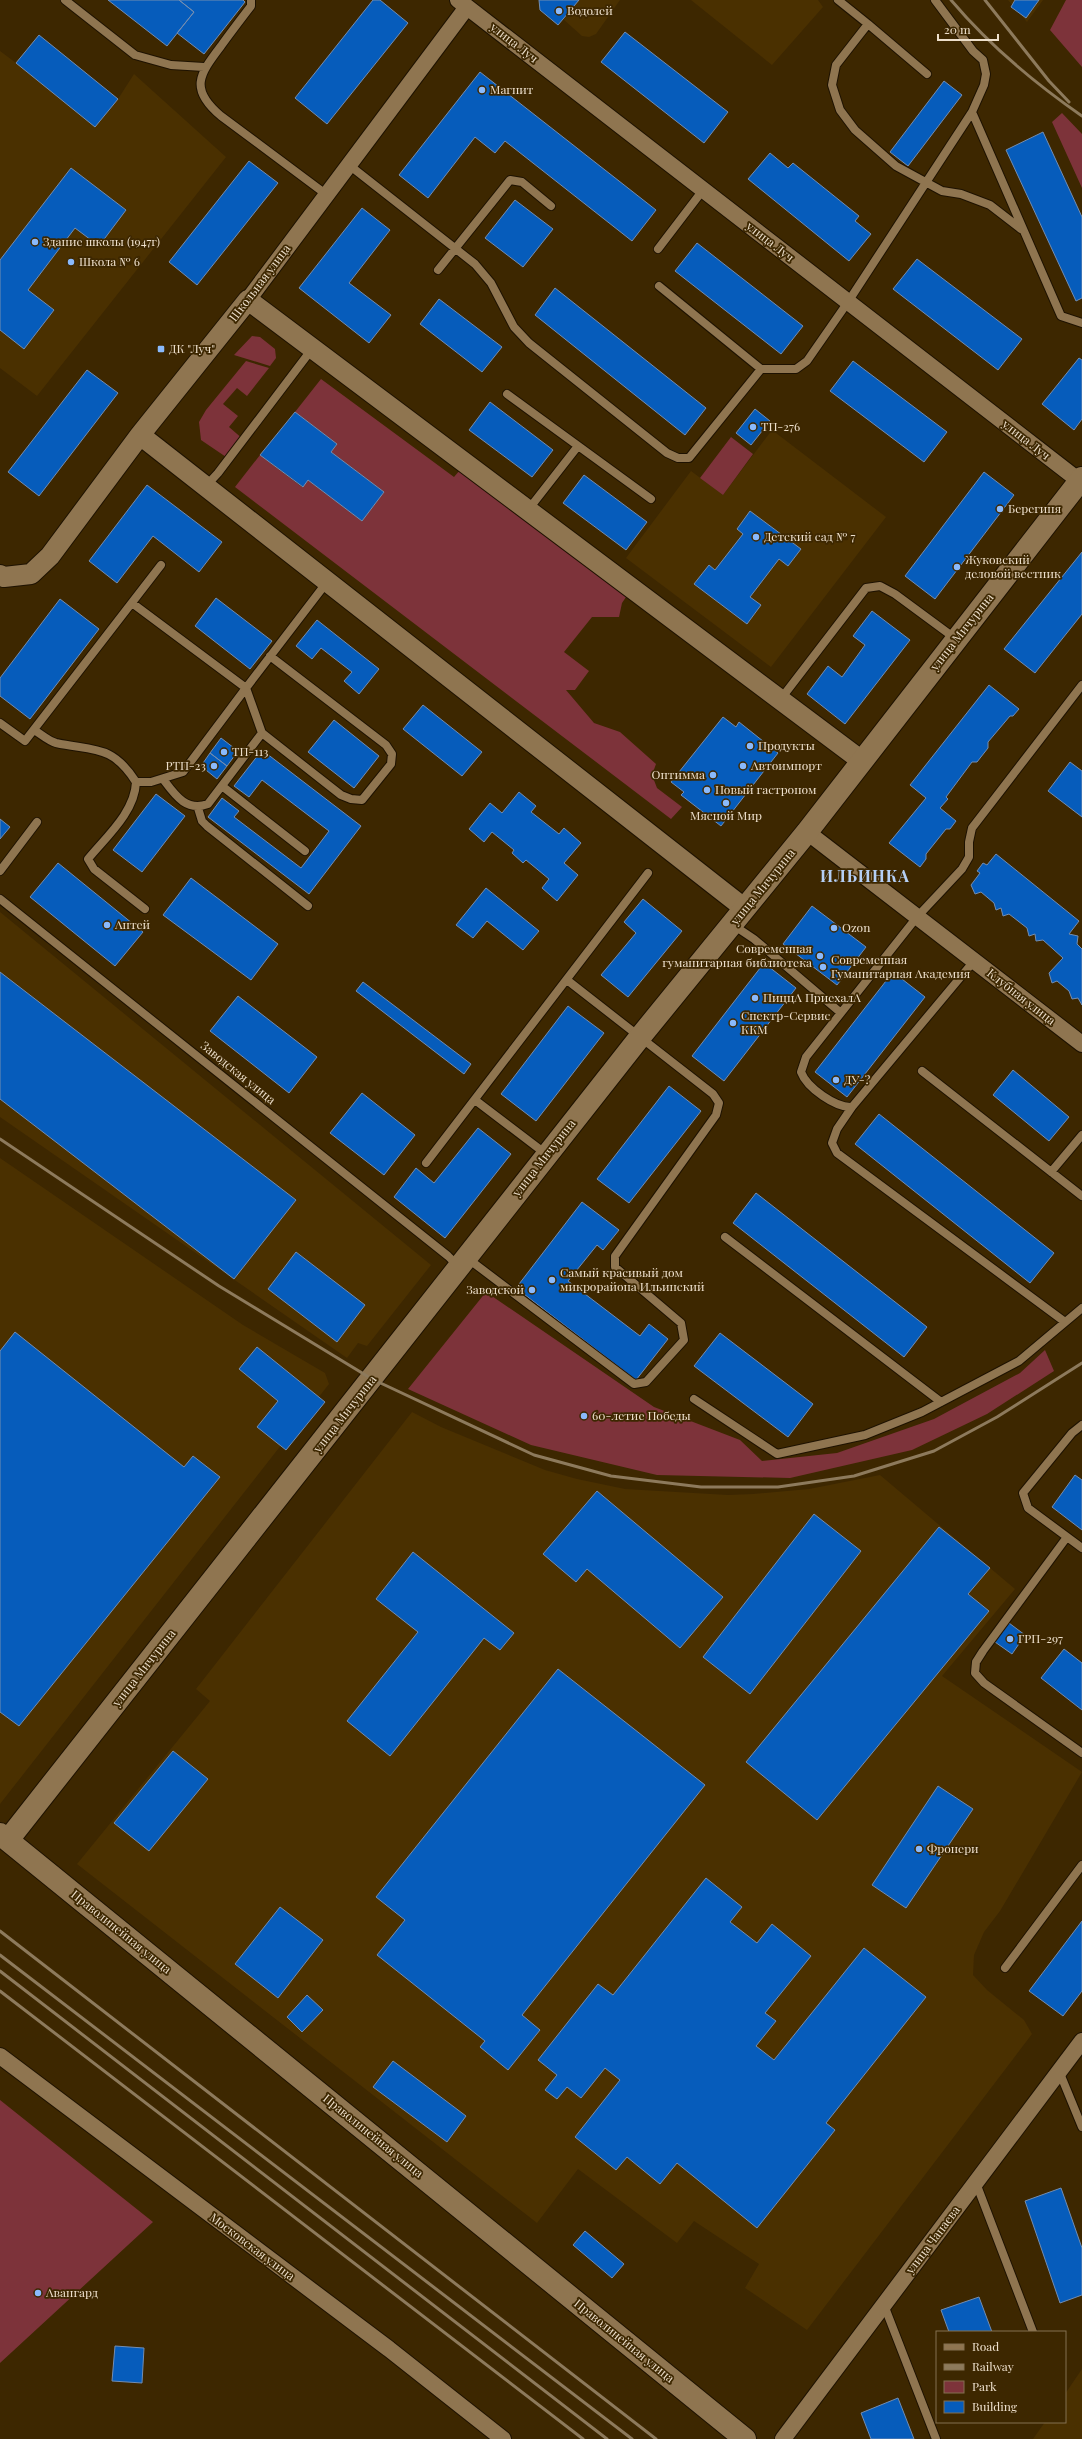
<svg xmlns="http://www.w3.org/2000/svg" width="1082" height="2439" viewBox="0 0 1082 2439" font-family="'Playfair Display',serif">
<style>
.built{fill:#4a3000}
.green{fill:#7d333a}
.building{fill:#065cbb;stroke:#738db1}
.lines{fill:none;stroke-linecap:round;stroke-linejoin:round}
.service-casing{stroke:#1e1201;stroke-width:10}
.minor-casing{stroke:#1e1201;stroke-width:18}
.tertiary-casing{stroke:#1e1201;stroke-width:22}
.secondary-casing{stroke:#1e1201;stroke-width:24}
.service{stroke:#8f7550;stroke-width:8}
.minor{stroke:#8f7550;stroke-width:16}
.tertiary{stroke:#8f7550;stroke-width:20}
.secondary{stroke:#8f7550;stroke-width:22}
.rail{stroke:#8d7a5c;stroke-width:3}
.poi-dot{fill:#8abafc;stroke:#3d2700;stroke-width:1.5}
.labels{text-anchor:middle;stroke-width:3.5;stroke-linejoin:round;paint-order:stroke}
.poi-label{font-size:12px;fill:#eddfcb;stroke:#3d2700;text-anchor:start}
.street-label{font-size:12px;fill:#eddfcb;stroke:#3d2700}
.district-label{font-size:16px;font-weight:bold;letter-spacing:1px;fill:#b5cff5;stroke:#3d2700}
</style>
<rect width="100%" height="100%" fill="#3d2700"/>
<path class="built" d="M 539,0 L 620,0 L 596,34 L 589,37 L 582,36 L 563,19 L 558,25 L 540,10 Z
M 691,0 L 818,0 L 823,7 L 772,65 Z
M 1008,0 L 1043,0 L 1027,22 Z
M 39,35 L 118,99 L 134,74 L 226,157 L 37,396 L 0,368 L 0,51 L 16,63 Z
M 772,430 L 886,517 L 771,667 L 626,558 L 691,471 L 723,495 Z
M 0,912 L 431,1265 L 367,1346 L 358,1343 L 347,1358 L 0,1117 Z
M 0,1158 L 243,1325 L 325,1373 L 329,1384 L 0,1804 Z
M 412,1412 L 441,1427 L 545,1470 L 577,1479 L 625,1489 L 728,1495 L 753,1494 L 809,1489 L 880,1475 L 1015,1589 L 942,1676 L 1082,1772 L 1000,1911 L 984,1932 L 974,1955 L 973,1975 L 987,1990 L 1024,2020 L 1032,2034 L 807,2330 L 745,2288 L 759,2264 L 694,2221 L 677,2243 L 578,2169 L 537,2223 L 77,1864 L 210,1701 L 196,1689 Z
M 1082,2369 L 1082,2439 L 1033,2439 L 1045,2422 L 1065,2422 L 1065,2394 Z"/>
<path class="green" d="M 1066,0 L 1082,0 L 1082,67 L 1050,30 Z
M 1062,113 L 1082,134 L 1082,188 L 1052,122 Z
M 252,336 L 260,337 L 275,349 L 276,358 L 270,366 L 234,355 Z
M 246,361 L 269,368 L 247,396 L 237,388 L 223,404 L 238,416 L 229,427 L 244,440 L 229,459 L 201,440 L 199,422 L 206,410 Z
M 321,379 L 454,477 L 466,463 L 632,588 L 622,603 L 619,617 L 592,617 L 564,652 L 589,671 L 575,690 L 566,690 L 594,723 L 620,732 L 656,764 L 652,775 L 657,788 L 682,807 L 671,819 L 235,487 L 260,455 L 302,487 L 308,480 L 362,521 L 384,492 L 331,452 L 337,444 L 295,412 Z
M 731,437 L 753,454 L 723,495 L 700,478 Z
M 486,1292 L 654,1407 L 740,1440 L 762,1461 L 837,1453 L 934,1419 L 1020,1373 L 1045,1350 L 1054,1371 L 987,1414 L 912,1450 L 790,1478 L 657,1475 L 531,1445 L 408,1389 Z
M 0,2100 L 153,2222 L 0,2363 Z"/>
<path class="building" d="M 108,0 L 179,0 L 194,12 L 167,46 Z
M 179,0 L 243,0 L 245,2 L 204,54 L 177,33 L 194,12 Z
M 373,0 L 380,0 L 408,23 L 327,124 L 295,98 Z
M 539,0 L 579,0 L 558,25 L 540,10 Z
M 1015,0 L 1039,0 L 1026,18 L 1011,7 Z
M 625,32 L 728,112 L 704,143 L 601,62 Z
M 39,35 L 118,99 L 95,127 L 16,63 Z
M 480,72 L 656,210 L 632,241 L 505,141 L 495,153 L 475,137 L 428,198 L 399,175 Z
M 944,81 L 962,95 L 908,166 L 890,152 Z
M 1043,132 L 1082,217 L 1082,298 L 1076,301 L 1006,150 Z
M 770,153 L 788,168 L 793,163 L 859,216 L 855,221 L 871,234 L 849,261 L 748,179 Z
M 249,161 L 278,183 L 197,285 L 169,262 Z
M 71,168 L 126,210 L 99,246 L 75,228 L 28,290 L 54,310 L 24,349 L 0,330 L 0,260 Z
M 515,200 L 553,229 L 523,267 L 485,238 Z
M 362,208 L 390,230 L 349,283 L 391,315 L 369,343 L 299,288 Z
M 697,243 L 803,326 L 781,354 L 675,271 Z
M 917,259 L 1022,339 L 998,370 L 893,289 Z
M 555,288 L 706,408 L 685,435 L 535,315 Z
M 439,299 L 502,347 L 482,372 L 420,324 Z
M 1079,358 L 1082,360 L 1082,419 L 1074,430 L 1042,404 Z
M 853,361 L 947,432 L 924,462 L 830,391 Z
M 87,370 L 118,393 L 39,496 L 8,472 Z
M 490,402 L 553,450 L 532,477 L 469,430 Z
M 755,409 L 770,421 L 751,445 L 736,433 Z
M 295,412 L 337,444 L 331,452 L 384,492 L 362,521 L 308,480 L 303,487 L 260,455 Z
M 984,472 L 1014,495 L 935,599 L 905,576 Z
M 584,475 L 647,522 L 626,550 L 563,503 Z
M 147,485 L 222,542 L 199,572 L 153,536 L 117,583 L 89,561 Z
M 750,511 L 801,549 L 788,566 L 779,559 L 750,597 L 761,605 L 747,624 L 694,584 L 709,565 L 715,570 L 743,534 L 737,529 Z
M 1082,552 L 1082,614 L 1035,673 L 1004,649 Z
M 216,598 L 272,641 L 250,669 L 195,626 Z
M 60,599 L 99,629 L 30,719 L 0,696 L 0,678 Z
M 872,611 L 910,640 L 845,724 L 807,694 L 828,666 L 842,677 L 865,645 L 853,636 Z
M 317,620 L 379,669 L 359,694 L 344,681 L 352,672 L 321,648 L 312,659 L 296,646 Z
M 989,685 L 1019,709 L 1013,716 L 1010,716 L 988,742 L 988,748 L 977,762 L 972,762 L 946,797 L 948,799 L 940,808 L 956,821 L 950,829 L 946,829 L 926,854 L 926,859 L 920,867 L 889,843 L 926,798 L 910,785 Z
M 423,705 L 482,752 L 462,776 L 403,729 Z
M 723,717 L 736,727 L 739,722 L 778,753 L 721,826 L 681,795 L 684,792 L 671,782 Z
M 334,720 L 379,756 L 354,788 L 308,752 Z
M 221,738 L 238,751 L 227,766 L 210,753 Z
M 262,750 L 361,826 L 309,894 L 208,817 L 222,798 L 239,811 L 234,817 L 301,868 L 329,831 L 262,780 L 249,797 L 234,786 Z
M 210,753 L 227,766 L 217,779 L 201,766 Z
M 1070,762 L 1082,771 L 1082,817 L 1048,791 Z
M 519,792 L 536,806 L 531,812 L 559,834 L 564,828 L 581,843 L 564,863 L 578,875 L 557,901 L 542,888 L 549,879 L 526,860 L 523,863 L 512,853 L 514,850 L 492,832 L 484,842 L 469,829 L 490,803 L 502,813 Z
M 156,794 L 185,816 L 142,872 L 113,850 Z
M 0,819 L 10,827 L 0,839 Z
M 996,854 L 1079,921 L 1069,934 L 1078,936 L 1077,944 L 1082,949 L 1082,1005 L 1078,998 L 1072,999 L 1069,991 L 1057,981 L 1052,983 L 1049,973 L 1063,958 L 1043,940 L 1036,941 L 1035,934 L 1029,936 L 1027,928 L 1009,914 L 1003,916 L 1001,908 L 996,910 L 994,903 L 981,892 L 975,894 L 971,885 L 980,873 L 977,871 L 983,863 L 987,865 Z
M 58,863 L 143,932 L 115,966 L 30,897 Z
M 191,878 L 278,944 L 251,980 L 163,915 Z
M 486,888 L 539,931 L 523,950 L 487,921 L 473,938 L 456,925 Z
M 643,899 L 682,931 L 628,997 L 601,975 L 636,933 L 624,922 Z
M 812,906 L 866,947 L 837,985 L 783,944 Z
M 764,963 L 796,988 L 724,1081 L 692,1056 Z
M 0,972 L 296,1200 L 234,1279 L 0,1099 Z
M 893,972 L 925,997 L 847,1097 L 815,1072 Z
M 363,982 L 471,1064 L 464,1074 L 356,991 Z
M 238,996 L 317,1057 L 289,1093 L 210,1031 Z
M 568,1006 L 604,1033 L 536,1121 L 501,1094 Z
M 1013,1070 L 1069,1117 L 1049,1141 L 993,1095 Z
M 669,1086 L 701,1111 L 629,1203 L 597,1179 Z
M 362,1093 L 415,1135 L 384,1175 L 330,1133 Z
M 879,1114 L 1054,1253 L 1030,1283 L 855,1144 Z
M 478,1128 L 511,1154 L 445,1238 L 394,1197 L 416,1168 L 434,1183 Z
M 756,1193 L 927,1327 L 904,1357 L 733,1223 Z
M 582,1202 L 619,1230 L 603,1250 L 597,1245 L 568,1281 L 640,1336 L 649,1324 L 668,1339 L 636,1380 L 516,1288 Z
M 296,1252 L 365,1305 L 337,1342 L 268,1289 Z
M 15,1332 L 184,1467 L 193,1456 L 220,1477 L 19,1726 L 0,1712 L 0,1351 Z
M 720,1333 L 813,1404 L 788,1437 L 694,1366 Z
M 257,1347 L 325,1402 L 286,1450 L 257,1427 L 278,1401 L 239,1369 Z
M 1075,1475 L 1082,1480 L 1082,1530 L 1052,1507 Z
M 597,1491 L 723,1597 L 680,1648 L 587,1569 L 576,1582 L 543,1554 Z
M 814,1514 L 861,1551 L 750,1694 L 703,1657 Z
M 939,1527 L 990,1568 L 968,1594 L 989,1611 L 817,1820 L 746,1762 Z
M 413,1552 L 514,1633 L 500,1650 L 484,1638 L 390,1756 L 347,1721 L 418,1632 L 376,1599 Z
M 1009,1623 L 1025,1635 L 1012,1654 L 995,1642 Z
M 1064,1649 L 1082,1663 L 1082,1710 L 1041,1678 Z
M 558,1669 L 705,1785 L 522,2015 L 540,2030 L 508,2070 L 480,2047 L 485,2041 L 377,1955 L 405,1920 L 376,1897 Z
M 173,1751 L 208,1779 L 149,1851 L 114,1823 Z
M 938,1786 L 973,1809 L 906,1908 L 872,1885 Z
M 706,1878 L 742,1907 L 730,1922 L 757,1943 L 772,1924 L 811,1956 L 765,2013 L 776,2021 L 756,2046 L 774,2060 L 864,1948 L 926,1997 L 826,2123 L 835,2130 L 757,2228 L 677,2163 L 660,2184 L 627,2157 L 616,2170 L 575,2137 L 620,2080 L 605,2068 L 581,2098 L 567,2087 L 557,2099 L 545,2090 L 557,2075 L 538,2060 L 598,1984 L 613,1995 Z
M 280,1907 L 323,1940 L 278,1998 L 235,1964 Z
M 1082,1921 L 1082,1991 L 1063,2016 L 1029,1991 Z
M 307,1995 L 323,2010 L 302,2032 L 287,2017 Z
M 393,2061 L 466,2116 L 447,2142 L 373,2087 Z
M 1061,2188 L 1082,2248 L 1082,2295 L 1060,2303 L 1025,2201 Z
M 585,2231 L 624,2264 L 612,2278 L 573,2245 Z
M 979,2297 L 992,2332 L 949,2332 L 941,2310 Z
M 115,2346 L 144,2348 L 142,2383 L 112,2381 Z
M 898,2398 L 914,2439 L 871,2439 L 861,2413 Z"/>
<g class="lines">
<g class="service-casing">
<path id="service" d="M 65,0 L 135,55 L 171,65 L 204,67
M 251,0 L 251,6 C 241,19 231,32 221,46 C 199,75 189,89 221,116 L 327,195
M 838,0 L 868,24 L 836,65 L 832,85 L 840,110 L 855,130 L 896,166 L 942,191 L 961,194 L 990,205 L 1021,229
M 935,0 L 973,51 L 983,60 L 986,74 L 984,85 L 972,112
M 868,24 L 927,74
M 349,165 L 475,264 L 491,283 L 514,327 L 529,343 L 667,453 L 678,458 L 689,458 L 761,369 L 659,286
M 658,249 L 703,190
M 438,270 L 510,180 L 522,182 L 551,206
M 761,369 L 796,369 L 807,361 L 848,302 L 972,112 L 1061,316 L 1082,323
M 507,394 L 651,499
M 206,486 L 218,473 L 312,349
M 528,510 L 578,446
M 132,603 L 246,688 L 183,772 L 151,782 L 136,782
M 780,700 L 866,588 L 880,586 L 895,594 L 956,639
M 0,723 L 25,741 L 161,565
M 34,730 C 41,734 48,741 56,743 C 93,751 112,744 136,782 C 135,812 106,837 88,859 L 94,869 L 145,909
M 262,733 L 246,688 L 327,582
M 163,779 C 175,795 186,812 208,804 L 262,733 L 341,795 L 351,799 L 362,800 L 391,764 L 392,754 L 386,745 L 270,656
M 222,786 L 305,851
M 198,808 L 202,821 L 207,826 L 308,906
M 0,871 L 37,822
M 0,899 L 448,1256 L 458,1266
M 733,925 L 754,939 L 841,1013
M 974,961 L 852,1107 C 836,1108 807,1088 801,1072 L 806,1057 L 917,917 L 962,869 L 969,857 L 969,842 L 972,828 L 1082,685
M 922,1071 L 1082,1196
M 475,1100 L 546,1154
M 852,1107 L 837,1129 L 832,1143 L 837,1153 L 1065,1322
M 426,1163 L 648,873
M 1051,1172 L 1082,1135
M 725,1237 L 941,1402
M 467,1258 L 634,1384 L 646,1382 L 684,1340 L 681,1323 L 615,1267 L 615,1256 L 716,1115 L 719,1103 L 713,1094 L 567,980
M 694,1399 L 777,1454 L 865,1435 L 922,1412 L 1019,1361 L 1082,1308
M 1082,1425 L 1072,1433 L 1023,1493 L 1028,1508 L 1082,1548
M 1067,1537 L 983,1651 L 976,1662 L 975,1673 L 984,1683 L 1082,1753
M 1005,1968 L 1082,1865
M 1059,2071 L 1082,2127
M 976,2183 L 1033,2332
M 884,2305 L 936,2439"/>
</g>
<g class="minor-casing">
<path id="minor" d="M 458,0 L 1082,483
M 248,300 L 467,7
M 807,832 L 1082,1044
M 0,2056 L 389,2349 L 503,2439
M 783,2439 L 1082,2041"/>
</g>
<g class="tertiary-casing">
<path id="tertiary" d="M 140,435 L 744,908
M 0,575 L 4,577 L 31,574 L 50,556 L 140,435 L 248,300 L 862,761"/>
</g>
<g class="secondary-casing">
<path id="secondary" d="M 0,1834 L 745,2439
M 8,1840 L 640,1037 L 807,832 L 1082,478"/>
</g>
<use href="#service" class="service"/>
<use href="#minor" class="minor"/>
<use href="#tertiary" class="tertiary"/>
<use href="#secondary" class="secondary"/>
<path class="rail" d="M 951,0 C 989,45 1033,82 1082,116
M 985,0 L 1049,81 L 1069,102
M 0,1139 L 219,1286 L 372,1379 L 534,1455 L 611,1476 L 701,1487 L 778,1487 L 854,1476 L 934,1451 L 997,1417 L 1082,1363
M 0,1931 L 656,2439
M 0,1955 L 632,2439
M 0,1971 L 607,2439
M 0,1991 L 583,2439"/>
</g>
<g class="poi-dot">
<circle cx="559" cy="11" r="4"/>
<circle cx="482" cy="90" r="4"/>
<circle cx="35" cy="242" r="4"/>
<circle cx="71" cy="262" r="4"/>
<rect x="157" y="345" width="8" height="8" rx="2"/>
<circle cx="753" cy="427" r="4"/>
<circle cx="1000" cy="509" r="4"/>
<circle cx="756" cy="537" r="4"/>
<circle cx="957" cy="567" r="4"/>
<circle cx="750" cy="746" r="4"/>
<circle cx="224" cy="752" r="4"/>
<circle cx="214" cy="766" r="4"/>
<circle cx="743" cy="766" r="4"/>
<circle cx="713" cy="775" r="4"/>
<circle cx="707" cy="790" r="4"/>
<circle cx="726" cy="803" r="4"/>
<circle cx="107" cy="925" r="4"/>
<circle cx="834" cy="928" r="4"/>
<circle cx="820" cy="956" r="4"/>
<circle cx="823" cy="967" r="4"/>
<circle cx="755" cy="998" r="4"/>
<circle cx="733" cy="1023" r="4"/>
<circle cx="836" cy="1080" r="4"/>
<circle cx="552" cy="1280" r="4"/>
<circle cx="532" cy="1290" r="4"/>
<circle cx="584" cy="1416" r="4"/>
<circle cx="1010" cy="1639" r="4"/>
<circle cx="919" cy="1849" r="4"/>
<circle cx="38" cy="2293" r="4"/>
</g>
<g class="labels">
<g class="poi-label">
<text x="567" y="15">Водолей</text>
<text x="490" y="94">Магнит</text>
<text x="43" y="246">Здание школы (1947г)</text>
<text x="79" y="266">Школа № 6</text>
<text x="169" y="353">ДК "Луч"</text>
<text x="761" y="431">ТП-276</text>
<text x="1008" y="513">Берегиня</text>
<text x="764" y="541">Детский сад № 7</text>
<text x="965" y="564">Жуковский<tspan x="965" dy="14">деловой вестник</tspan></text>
<text x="758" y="750">Продукты</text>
<text x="232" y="756">ТП-113</text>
<text x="206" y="770" text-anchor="end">РТП-23</text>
<text x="751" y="770">Автоимпорт</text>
<text x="705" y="779" text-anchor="end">Оптимма</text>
<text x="715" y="794">Новый гастроном</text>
<text x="726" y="820" text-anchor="middle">Мясной Мир</text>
<text x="115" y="929">Антей</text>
<text x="842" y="932">Ozon</text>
<text x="812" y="953" text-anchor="end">Современная<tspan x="812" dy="14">гуманитарная библиотека</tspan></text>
<text x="831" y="964">Современная<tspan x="831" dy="14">Гуманитарная Академия</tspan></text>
<text x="763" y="1002">ПиццА ПриехалА</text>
<text x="741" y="1020">Спектр-Сервис<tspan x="741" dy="14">ККМ</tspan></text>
<text x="844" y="1084">ДУ-?</text>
<text x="560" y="1277">Самый красивый дом<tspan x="560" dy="14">микрорайона Ильинский</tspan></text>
<text x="524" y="1294" text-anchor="end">Заводской</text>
<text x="592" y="1420">60-летие Победы</text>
<text x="1018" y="1643">ГРП-297</text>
<text x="927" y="1853">Фронери</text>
<text x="46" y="2297">Авангард</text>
</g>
<g class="street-label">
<text transform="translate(514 43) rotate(38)" y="4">улица Луч</text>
<text transform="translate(770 242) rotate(38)" y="4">улица Луч</text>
<text transform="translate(260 283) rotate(-53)" y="4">Школьная улица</text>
<text transform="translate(1026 440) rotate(38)" y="4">улица Луч</text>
<text transform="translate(962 632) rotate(-52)" y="4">улица Мичурина</text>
<text transform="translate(763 887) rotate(-51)" y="4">улица Мичурина</text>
<text transform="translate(1021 997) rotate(38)" y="4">Клубная улица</text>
<text transform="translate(238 1073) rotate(39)" y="4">Заводская улица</text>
<text transform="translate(544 1158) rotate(-52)" y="4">улица Мичурина</text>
<text transform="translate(345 1414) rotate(-52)" y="4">улица Мичурина</text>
<text transform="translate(144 1668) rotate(-52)" y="4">улица Мичурина</text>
<text transform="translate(121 1932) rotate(39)" y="4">Праволинейная улица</text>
<text transform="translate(373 2136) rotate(39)" y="4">Праволинейная улица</text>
<text transform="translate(933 2240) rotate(-53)" y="4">улица Чапаева</text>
<text transform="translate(252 2247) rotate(37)" y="4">Московская улица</text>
<text transform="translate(624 2341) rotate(39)" y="4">Праволинейная улица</text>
</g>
<g class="district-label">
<text x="865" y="882">ИЛЬИНКА</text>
</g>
</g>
<rect x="936" y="2331" width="130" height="92" fill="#3d2700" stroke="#837151"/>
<rect x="944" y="2344" width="20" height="6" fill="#8f7550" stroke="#837151"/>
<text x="972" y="2351" font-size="12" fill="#eddfcb">Road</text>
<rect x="944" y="2364" width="20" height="6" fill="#8d7a5c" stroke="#837151"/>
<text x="972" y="2371" font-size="12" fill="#eddfcb">Railway</text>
<rect x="944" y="2381" width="20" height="12" fill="#7d333a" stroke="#837151"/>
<text x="972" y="2391" font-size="12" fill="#eddfcb">Park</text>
<rect x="944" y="2401" width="20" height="12" fill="#065cbb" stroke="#837151"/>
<text x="972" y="2411" font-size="12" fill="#eddfcb">Building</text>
<path d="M938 34v6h60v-6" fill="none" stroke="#eddfcb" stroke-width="2"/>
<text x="944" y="34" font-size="12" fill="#eddfcb" stroke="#3d2700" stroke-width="3" paint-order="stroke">20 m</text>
</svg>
